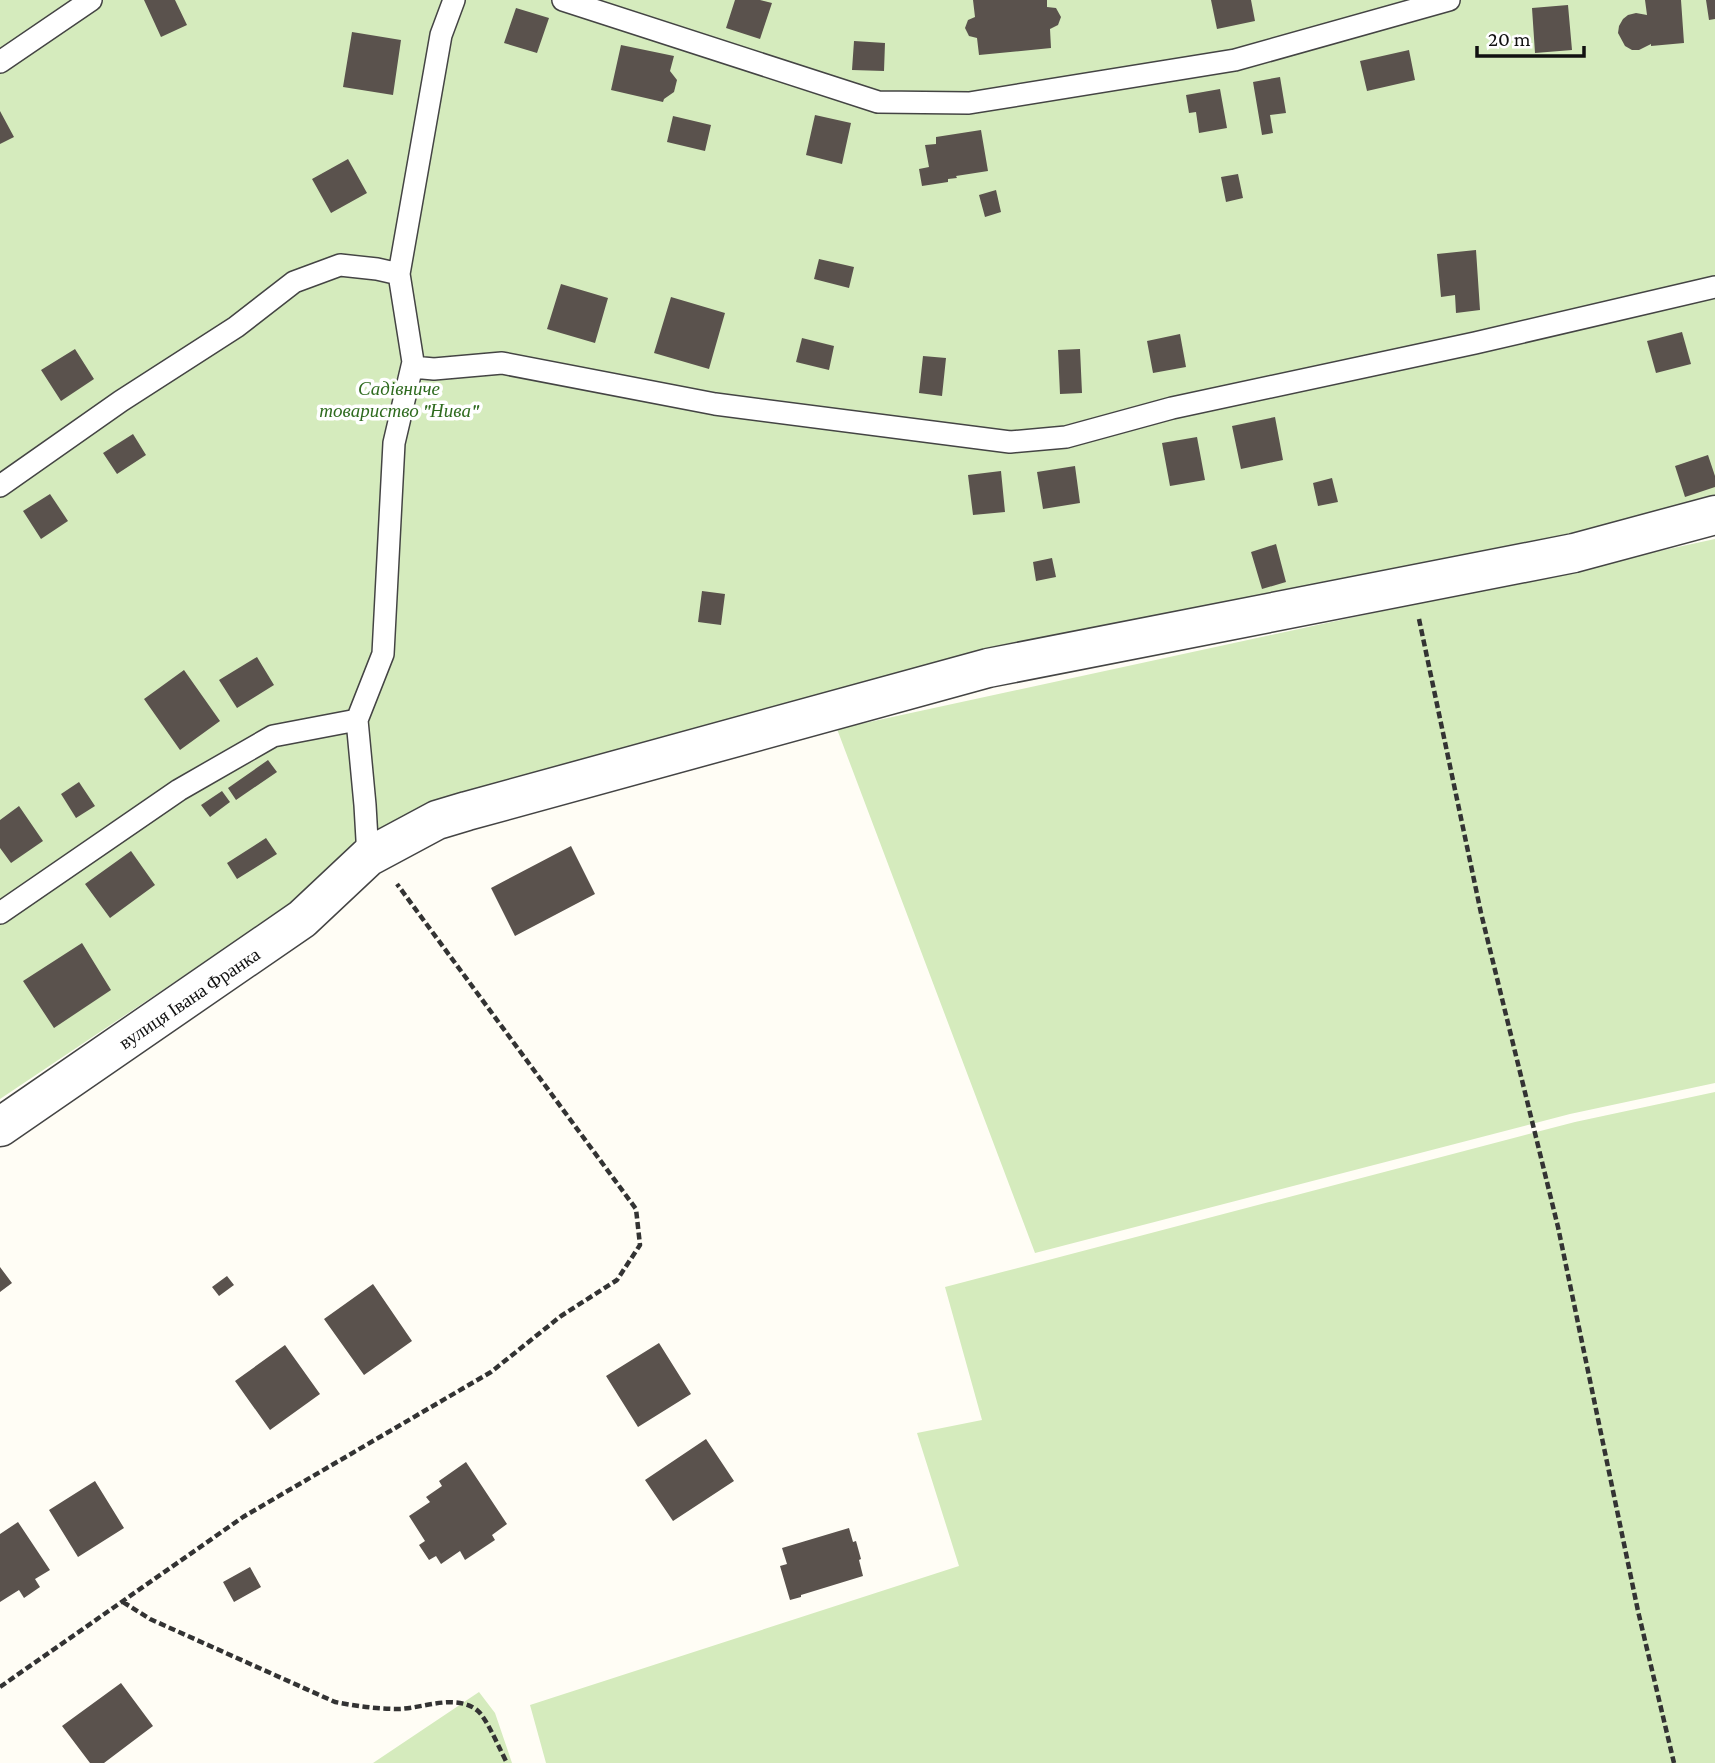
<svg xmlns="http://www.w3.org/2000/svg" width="1715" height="1763" viewBox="0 0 1715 1763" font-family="'Crimson Pro',serif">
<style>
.green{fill:#d5ebbd}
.building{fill:#5a524d}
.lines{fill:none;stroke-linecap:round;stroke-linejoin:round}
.lane-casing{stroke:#444;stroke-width:24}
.street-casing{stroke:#444;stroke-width:41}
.path{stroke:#333;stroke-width:4.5;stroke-dasharray:7 3.5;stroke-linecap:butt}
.lane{stroke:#fff;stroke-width:21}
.street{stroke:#fff;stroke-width:38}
.labels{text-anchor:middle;stroke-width:7;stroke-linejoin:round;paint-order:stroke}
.park-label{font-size:19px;font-style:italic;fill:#2f6b1f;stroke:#fff}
.street-label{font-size:19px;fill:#111;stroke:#fff}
</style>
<rect width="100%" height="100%" fill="#fffdf5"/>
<path class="green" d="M 0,0 L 1715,0 L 1715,507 L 636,746 L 279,912 L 0,1099 Z
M 1715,539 L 1715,1083 L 1570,1114 L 1035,1253 L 837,729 Z
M 1715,1092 L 1715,1763 L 546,1763 L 530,1705 L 959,1566 L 917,1433 L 982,1420 L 945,1287 L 1575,1122 Z
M 479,1692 L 495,1713 L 512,1763 L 373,1763 Z"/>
<path class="building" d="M 144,0 L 175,0 L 187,25 L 161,37 Z
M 735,0 L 760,0 L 772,3 L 760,39 L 726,28 Z
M 973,0 L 1047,0 L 1047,7 L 1056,8 L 1061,17 L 1058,25 L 1050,29 L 1051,48 L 979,55 L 977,38 L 969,36 L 965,28 L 968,20 L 975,17 Z
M 1211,0 L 1251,0 L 1255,21 L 1217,29 Z
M 1645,0 L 1681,0 L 1684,43 L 1651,46 L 1651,44 L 1639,50 L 1632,50 L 1625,46 L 1618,33 L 1619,26 L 1623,19 L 1628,15 L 1636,13 L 1647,15 Z
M 1706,0 L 1715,0 L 1715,19 L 1709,20 Z
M 1568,5 L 1572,50 L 1535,53 L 1532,8 Z
M 516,8 L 549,18 L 537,53 L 504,43 Z
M 352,32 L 401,40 L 393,95 L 343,87 Z
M 854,41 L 885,43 L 884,71 L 852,70 Z
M 621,45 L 674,56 L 670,71 L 677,80 L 674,92 L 664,99 L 663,102 L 611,90 Z
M 1409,50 L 1415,80 L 1367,91 L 1360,61 Z
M 1280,77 L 1286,113 L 1270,115 L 1273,133 L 1262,135 L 1253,82 Z
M 1220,89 L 1227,128 L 1199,133 L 1196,112 L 1189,113 L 1186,95 Z
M 0,111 L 14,137 L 0,144 Z
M 815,115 L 851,123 L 842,164 L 806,155 Z
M 673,116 L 711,125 L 705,151 L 667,142 Z
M 981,130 L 988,171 L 956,176 L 957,178 L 948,179 L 948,182 L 922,186 L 919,169 L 929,167 L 925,145 L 936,144 L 936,137 Z
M 348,159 L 367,193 L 331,213 L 312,179 Z
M 1238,174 L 1243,198 L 1226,202 L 1221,177 Z
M 996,190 L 1001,212 L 985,217 L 979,195 Z
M 1476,250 L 1480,310 L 1456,313 L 1455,295 L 1441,297 L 1437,254 Z
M 819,259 L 854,267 L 849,288 L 814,279 Z
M 561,284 L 608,298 L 595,343 L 547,329 Z
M 671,297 L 725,313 L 709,369 L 654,353 Z
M 1682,332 L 1691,364 L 1656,373 L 1647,341 Z
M 1180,334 L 1186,367 L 1153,373 L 1147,341 Z
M 802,338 L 834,346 L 829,370 L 796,362 Z
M 75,349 L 94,379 L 61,401 L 41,370 Z
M 1080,349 L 1082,393 L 1060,394 L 1058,350 Z
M 923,356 L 946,358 L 942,396 L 919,393 Z
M 1275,417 L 1283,460 L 1241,469 L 1232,426 Z
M 133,434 L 146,455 L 117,474 L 103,453 Z
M 1197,437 L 1205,480 L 1170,486 L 1162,443 Z
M 1708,455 L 1715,476 L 1715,487 L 1685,497 L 1675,466 Z
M 1075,466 L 1080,503 L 1043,509 L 1037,472 Z
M 1001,471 L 1005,512 L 973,515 L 968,475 Z
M 1332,478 L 1338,502 L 1318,506 L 1313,483 Z
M 50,494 L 68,521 L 41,539 L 23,511 Z
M 1276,544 L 1286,582 L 1262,589 L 1251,552 Z
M 1052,558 L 1056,577 L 1036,581 L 1033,562 Z
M 702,591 L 725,594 L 721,625 L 698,622 Z
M 257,657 L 274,685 L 237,708 L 219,680 Z
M 184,670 L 220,721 L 180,750 L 144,699 Z
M 268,760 L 277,772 L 236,800 L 228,788 Z
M 79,782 L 95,806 L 76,818 L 61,794 Z
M 222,791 L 230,802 L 210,817 L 201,805 Z
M 19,806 L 43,841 L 11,863 L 0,848 L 0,820 Z
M 266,838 L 277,854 L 237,879 L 227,863 Z
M 571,846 L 595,894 L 515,936 L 491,888 Z
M 131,851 L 155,885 L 110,918 L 85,884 Z
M 82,943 L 111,990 L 54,1028 L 23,981 Z
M 0,1267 L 12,1283 L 0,1292 Z
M 227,1276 L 234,1285 L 219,1296 L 212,1287 Z
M 373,1284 L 412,1341 L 364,1375 L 324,1319 Z
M 659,1343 L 691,1394 L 638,1427 L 606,1376 Z
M 285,1345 L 320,1394 L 270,1430 L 235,1381 Z
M 706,1439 L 734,1481 L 673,1521 L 645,1480 Z
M 466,1462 L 507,1524 L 492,1535 L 495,1540 L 465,1560 L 460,1551 L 441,1564 L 436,1556 L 429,1560 L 419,1545 L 425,1541 L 409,1516 L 430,1502 L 426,1497 L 442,1486 L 439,1481 Z
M 95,1481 L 124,1528 L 78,1557 L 49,1510 Z
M 18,1522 L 50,1570 L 35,1579 L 40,1587 L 24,1598 L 19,1590 L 0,1602 L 0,1534 Z
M 849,1528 L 853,1542 L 856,1541 L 861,1559 L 859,1560 L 863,1576 L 801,1595 L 801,1597 L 790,1600 L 780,1566 L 787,1564 L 782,1548 Z
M 250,1567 L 261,1587 L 234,1602 L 223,1582 Z
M 121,1683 L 153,1726 L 104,1763 L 90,1763 L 62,1726 Z"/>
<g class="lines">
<g class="lane-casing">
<path id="lane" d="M 563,0 L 878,102 L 969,103 L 1235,60 L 1449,0
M 0,62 L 91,0
M 412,367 L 434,369 L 502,363 L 715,404 L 1010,442 L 1066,437 L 1172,408 L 1475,343 L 1715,287
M 0,486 L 121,401 L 236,327 L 294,282 L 340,265 L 377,269 L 399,274
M 368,857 L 365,805 L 357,720 L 383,654 L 394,443 L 413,362 L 399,274 L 441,35 L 454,0
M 0,913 L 179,790 L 273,736 L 357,720"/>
</g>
<g class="street-casing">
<path id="street" d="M 0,1127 L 302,919 L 368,857 L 437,820 L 467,811 L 988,668 L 1574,553 L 1715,515"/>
</g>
<path class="path" d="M 1419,619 L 1481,913 L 1558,1227 L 1638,1611 L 1674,1763
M 123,1602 L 150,1619 L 335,1702 C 356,1706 377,1709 399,1709 C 424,1708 457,1693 478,1711 C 487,1719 500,1750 507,1763
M 0,1687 L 243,1517 L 491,1372 L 561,1316 L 617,1280 L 640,1245 L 636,1209 L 397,884"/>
<use href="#lane" class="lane"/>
<use href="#street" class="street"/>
</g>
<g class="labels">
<g class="park-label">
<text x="399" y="395">Садівниче<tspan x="399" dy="22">товариство "Нива"</tspan></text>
</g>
<g class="street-label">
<text transform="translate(189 998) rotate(-34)" y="7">вулиця Івана Франка</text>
</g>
</g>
<path d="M1477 46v10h107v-10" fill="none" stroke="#111111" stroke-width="3.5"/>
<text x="1488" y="46" font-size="21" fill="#111111" stroke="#ffffff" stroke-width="5" paint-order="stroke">20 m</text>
</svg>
